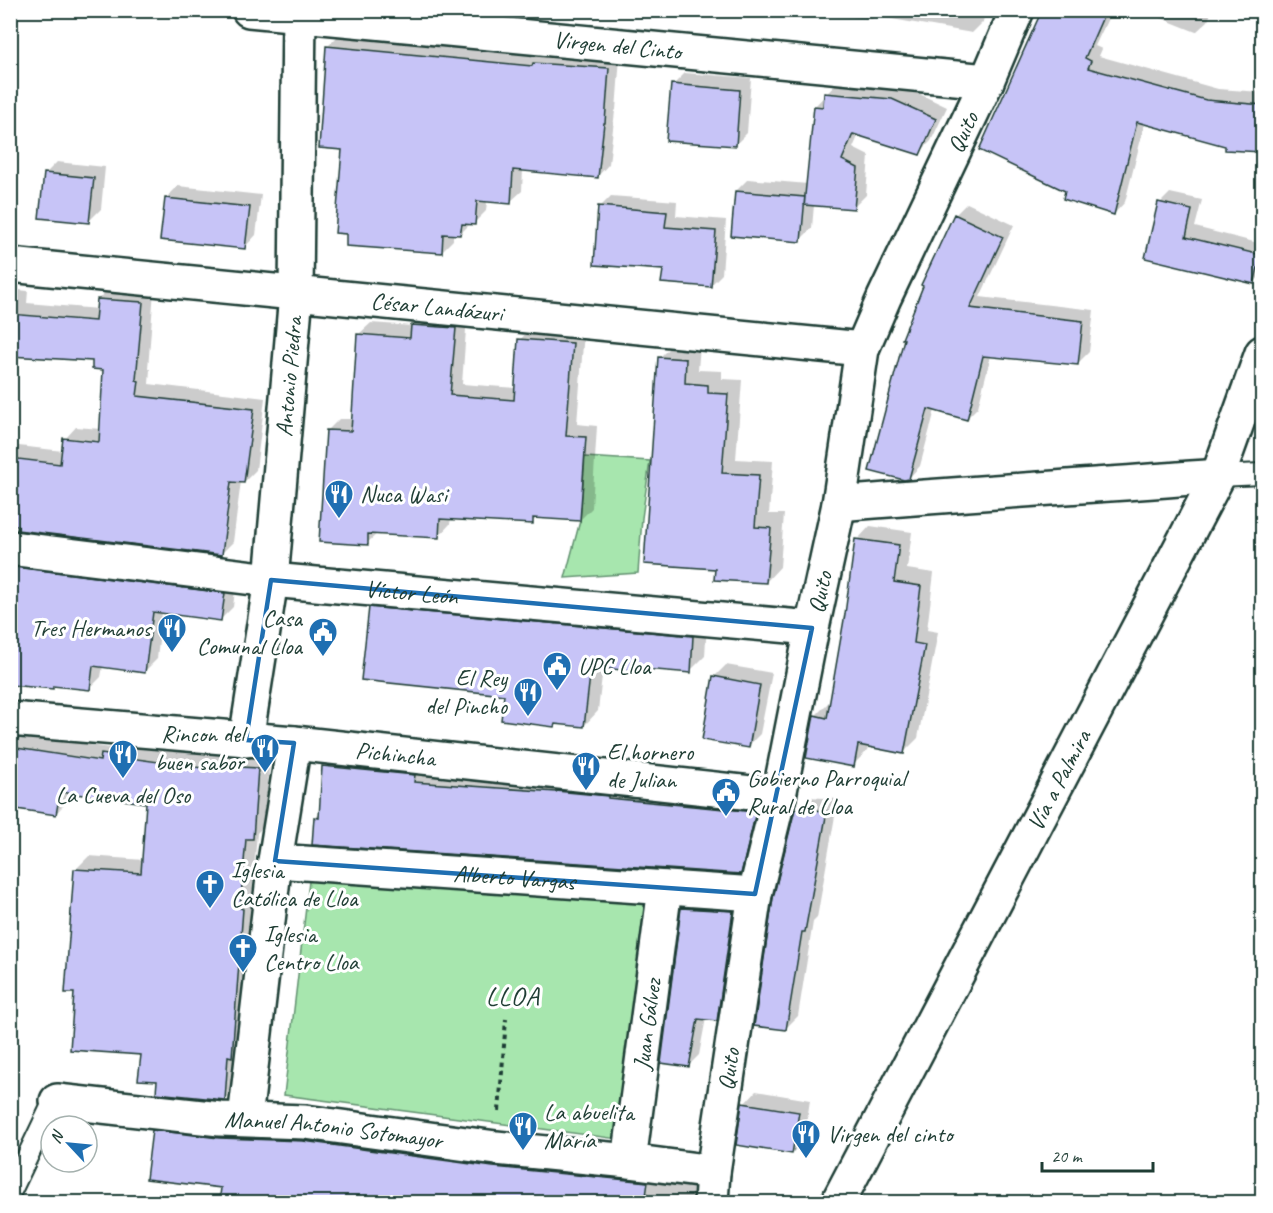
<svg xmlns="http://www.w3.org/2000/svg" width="1273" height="1213" viewBox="0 0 1273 1213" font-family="Caveat,sans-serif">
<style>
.green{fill:#a7e6ae;stroke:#639271;stroke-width:1.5}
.shadow{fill:#0003}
.building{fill:#c7c4f7;stroke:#1f3d34;stroke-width:1.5}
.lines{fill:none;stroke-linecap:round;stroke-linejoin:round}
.lane-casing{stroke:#1f3d34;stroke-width:24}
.street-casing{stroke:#1f3d34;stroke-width:38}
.secondary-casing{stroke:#1f3d34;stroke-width:38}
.path{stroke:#1f3d34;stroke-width:4;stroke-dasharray:4.5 4.5;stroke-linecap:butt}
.lane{stroke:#fff;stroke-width:20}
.street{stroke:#fff;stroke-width:33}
.secondary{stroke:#fff;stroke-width:33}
.marked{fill:none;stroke:#1f6fb2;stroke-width:4.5;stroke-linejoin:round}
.labels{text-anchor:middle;stroke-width:6;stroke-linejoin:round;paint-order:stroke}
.street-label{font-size:24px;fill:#1f3d34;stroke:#fff}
.poi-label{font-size:24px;fill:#1f3d34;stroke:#fff;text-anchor:start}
.quarter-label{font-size:27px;letter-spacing:1.5px;fill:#1f3d34;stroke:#fff}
</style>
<rect width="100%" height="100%" fill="#fff"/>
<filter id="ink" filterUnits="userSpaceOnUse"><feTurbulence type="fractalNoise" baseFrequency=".0167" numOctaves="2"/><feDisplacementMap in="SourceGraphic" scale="12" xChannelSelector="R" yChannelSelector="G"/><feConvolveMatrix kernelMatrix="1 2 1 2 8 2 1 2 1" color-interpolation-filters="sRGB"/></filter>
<g filter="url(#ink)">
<path class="green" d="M 585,457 L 650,461 L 642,518 L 638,573 L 565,578 L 580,521 Z
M 310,873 L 657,893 L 618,1139 L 284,1095 Z"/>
<path class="shadow" d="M 10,10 L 13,10 L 10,53 Z
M 770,10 L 985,10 L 983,22 L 972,33 L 875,16 L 872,19 Z
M 1044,10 L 1112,10 L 1095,46 L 1102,49 L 1099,56 L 1218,89 L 1262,92 L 1262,151 L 1227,144 L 1145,123 L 1125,202 L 1114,214 L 1067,191 Z
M 1141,10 L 1212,10 L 1208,21 L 1196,32 Z
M 339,35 L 543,55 L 620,57 L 616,110 L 615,111 L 609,164 L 598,176 L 523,169 L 522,191 L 510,202 L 487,201 L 486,211 L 474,223 L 471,223 L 460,234 L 453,233 L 453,240 L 441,252 L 343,148 L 327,47 Z
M 685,73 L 751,78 L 747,133 L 735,145 L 673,85 Z
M 838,82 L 905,87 L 947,107 L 931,141 L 919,153 L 859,134 L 853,148 L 869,156 L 866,195 L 854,207 L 814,205 L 812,228 L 800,240 L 736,191 L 748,179 L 808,184 L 815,106 Z
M 57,162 L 105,167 L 101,209 L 89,221 L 45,174 Z
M 178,186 L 261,195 L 256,235 L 244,248 L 166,198 Z
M 1170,193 L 1202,200 L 1195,227 L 1262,244 L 1262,274 L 1254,283 L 1147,257 L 1160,203 Z
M 611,196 L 677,201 L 676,216 L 726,220 L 722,274 L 711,285 L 664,269 L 600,207 Z
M 967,203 L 1014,225 L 980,297 L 1094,310 L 1089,352 L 1078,363 L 991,355 L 978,407 L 967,418 L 935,410 L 920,466 L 909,478 L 924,285 L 923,284 L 956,214 Z
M 110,288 L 154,290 L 148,369 L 150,369 L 149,384 L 265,398 L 256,470 L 244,482 L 241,481 L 233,542 L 221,554 L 10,523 L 10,445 L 63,451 L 65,439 L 76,427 L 101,429 L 105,368 L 94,360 L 20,355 L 10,365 L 10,289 L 28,291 L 27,303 L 98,309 L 98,299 Z
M 424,314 L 467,316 L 462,384 L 516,388 L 520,340 L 531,328 L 584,331 L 577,424 L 597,426 L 592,508 L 580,520 L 537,517 L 532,523 L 451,518 L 450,524 L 439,536 L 378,533 L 367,543 L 328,430 L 339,419 L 354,419 L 359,334 L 371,323 L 412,326 Z
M 674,343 L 700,345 L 698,370 L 722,371 L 722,379 L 742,380 L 736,459 L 773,461 L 769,514 L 784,514 L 780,567 L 766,582 L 717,568 L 659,358 Z
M 870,526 L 912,532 L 907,569 L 934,573 L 927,630 L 938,632 L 918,738 L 904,752 L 868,746 L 867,751 L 853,765 L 815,716 L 829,702 L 831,703 L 857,540 Z
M 27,556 L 236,582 L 233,607 L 221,619 L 162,612 L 157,659 L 145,671 L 103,666 L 101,677 L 89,689 L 55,684 L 52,688 L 10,683 L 10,589 L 13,590 L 15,568 Z
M 385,593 L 707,622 L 705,656 L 690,671 L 635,667 L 632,669 L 603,667 L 598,711 L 584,726 L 506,694 L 370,608 Z
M 726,665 L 772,673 L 760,734 L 748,746 L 714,677 Z
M 10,733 L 109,748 L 115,742 L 214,755 L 217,752 L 270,756 L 265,825 L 257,833 L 252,896 L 255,896 L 237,1086 L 224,1099 L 159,1080 L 142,1054 L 76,992 L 76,869 L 89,856 L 144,860 L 147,802 L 70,791 L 68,801 L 55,814 L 10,807 Z
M 336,755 L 767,801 L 752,860 L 740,873 L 315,818 L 321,812 L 324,767 Z
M 809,797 L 838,799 L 817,918 L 813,922 L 798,1016 L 786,1028 L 797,809 Z
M 694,898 L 743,901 L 727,1009 L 716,1020 L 706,1018 L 699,1055 L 688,1066 L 683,908 Z
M 756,1091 L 810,1100 L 804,1141 L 792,1153 L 744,1104 Z
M 166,1118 L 705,1176 L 707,1202 L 221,1202 L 223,1186 L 153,1131 Z"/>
<path class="building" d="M 1042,10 L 1106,10 L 1085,58 L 1091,61 L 1088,68 L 1206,100 L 1263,105 L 1263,152 L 1225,150 L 1225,146 L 1137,122 L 1114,215 L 1063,199 L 1065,191 L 979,150 Z
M 326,46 L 532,66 L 533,63 L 609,68 L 605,123 L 604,123 L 598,178 L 513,170 L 511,204 L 477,201 L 475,225 L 462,224 L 460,235 L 443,234 L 442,253 L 346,246 L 346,234 L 335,233 L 342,150 L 319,148 Z
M 671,84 L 740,90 L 736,146 L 666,141 Z
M 824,93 L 892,99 L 936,119 L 920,155 L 853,134 L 842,160 L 858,168 L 854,209 L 804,205 L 814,106 L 823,107 Z
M 44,173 L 94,178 L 89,223 L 39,218 Z
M 735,191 L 805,197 L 801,242 L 731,236 Z
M 165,198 L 250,207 L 245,249 L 160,240 Z
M 1158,202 L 1192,210 L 1186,237 L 1261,255 L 1254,284 L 1145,258 Z
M 598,206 L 667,212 L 665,227 L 716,231 L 711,287 L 661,283 L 663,270 L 594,265 Z
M 954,214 L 1003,237 L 970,308 L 1083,321 L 1078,365 L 983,356 L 967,420 L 928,409 L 909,479 L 904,480 L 869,471 L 904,339 L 902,339 L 923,286 L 921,285 Z
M 97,299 L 143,302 L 136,380 L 139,381 L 137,396 L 254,409 L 244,483 L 231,482 L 222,555 L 17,530 L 18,526 L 10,525 L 10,458 L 60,464 L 63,438 L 99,442 L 103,370 L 92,369 L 92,361 L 10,356 L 10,314 L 95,321 Z
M 411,325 L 456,328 L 450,395 L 514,400 L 518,339 L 573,343 L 566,436 L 586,437 L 580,521 L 533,518 L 533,524 L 440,519 L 439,538 L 368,534 L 368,545 L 319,542 L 326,430 L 351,431 L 357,334 L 410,338 Z
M 658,357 L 686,359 L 685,383 L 708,385 L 708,393 L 728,394 L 722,473 L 759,475 L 755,527 L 771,528 L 766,583 L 714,580 L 715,569 L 644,564 Z
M 855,539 L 899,545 L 894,582 L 921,586 L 914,643 L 925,645 L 904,754 L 858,745 L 854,767 L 806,758 L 814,715 L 827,718 L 845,614 Z
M 14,567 L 225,593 L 221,621 L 153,612 L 145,673 L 93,666 L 90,690 L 53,686 L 53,689 L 10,685 L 10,598 Z
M 369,607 L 693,636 L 691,673 L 633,668 L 633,671 L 591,667 L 584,727 L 555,724 L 554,727 L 501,720 L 504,695 L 361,680 Z
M 713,676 L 760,685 L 749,748 L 702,740 Z
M 10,747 L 100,761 L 101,754 L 202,768 L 203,765 L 258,768 L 253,839 L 246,839 L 240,908 L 243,909 L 232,1057 L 228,1056 L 225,1100 L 156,1093 L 157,1081 L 138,1080 L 141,1055 L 70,1050 L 74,993 L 65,993 L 74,869 L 141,873 L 146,803 L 60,792 L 56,815 L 10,808 Z
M 322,766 L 415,775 L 414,782 L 556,792 L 556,791 L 608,796 L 608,798 L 756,812 L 741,874 L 312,845 L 314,817 L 319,818 Z
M 795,809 L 827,811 L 805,932 L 802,932 L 786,1030 L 754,1026 L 773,898 Z
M 681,908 L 733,911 L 717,1021 L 698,1019 L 689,1067 L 661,1063 Z
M 742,1103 L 799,1112 L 792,1154 L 736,1145 Z
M 152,1130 L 219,1138 L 303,1141 L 493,1167 L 648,1182 L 645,1203 L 219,1203 L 221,1188 L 146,1179 Z"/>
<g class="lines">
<g class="lane-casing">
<path id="lane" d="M 1218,476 L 1262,474
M 10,1193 L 53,1103 L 57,1101"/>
</g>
<g class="street-casing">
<g id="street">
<path id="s1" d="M 249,10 L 987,81"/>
<path id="s2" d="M 10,265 L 862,349"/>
<path d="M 839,504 C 966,493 1092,486 1218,476"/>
<path id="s3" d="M 10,548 L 271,580 L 812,628"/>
<path id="s4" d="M 10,719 L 294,743 L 779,796"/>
<path id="s5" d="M 246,740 L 271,580 L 296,294 L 299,10"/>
<path id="s6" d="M 275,861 L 755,894"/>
<path id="s7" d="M 57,1101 L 220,1119 L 305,1122 L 496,1148 L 629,1161 L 713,1172"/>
<path d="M 245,1119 L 275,861 L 294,743"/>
<path id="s8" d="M 629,1161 L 665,888"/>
<path id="s9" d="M 711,1202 L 713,1172 L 755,894 L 779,796 L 812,628 L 839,504 L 862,349 L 884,298 L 987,81 L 1017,10"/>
</g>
</g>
<g class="secondary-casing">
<g id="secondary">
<path id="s10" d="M 838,1202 L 1218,476 L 1262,353"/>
</g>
</g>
<path class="path" d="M 499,1111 L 506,1019"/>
<use href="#lane" class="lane"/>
<use href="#street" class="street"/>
<use href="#secondary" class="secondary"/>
</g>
</g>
<path class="marked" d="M 271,580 L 812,628 L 755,894 L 275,861 L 294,743 L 246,740 Z"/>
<defs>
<g id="restaurant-pin" transform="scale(1.5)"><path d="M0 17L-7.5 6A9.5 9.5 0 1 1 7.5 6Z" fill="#1f6fb2" stroke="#fff"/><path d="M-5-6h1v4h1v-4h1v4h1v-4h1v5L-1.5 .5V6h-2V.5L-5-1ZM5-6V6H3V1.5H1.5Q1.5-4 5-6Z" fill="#fff"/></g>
<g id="civic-pin" transform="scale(1.5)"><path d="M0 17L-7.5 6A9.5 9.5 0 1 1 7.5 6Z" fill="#1f6fb2" stroke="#fff"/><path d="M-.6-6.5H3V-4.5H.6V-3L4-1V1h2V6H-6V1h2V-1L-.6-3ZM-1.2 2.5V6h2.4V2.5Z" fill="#fff"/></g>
<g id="church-pin" transform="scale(1.5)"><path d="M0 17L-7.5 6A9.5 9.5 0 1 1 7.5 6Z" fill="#1f6fb2" stroke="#fff"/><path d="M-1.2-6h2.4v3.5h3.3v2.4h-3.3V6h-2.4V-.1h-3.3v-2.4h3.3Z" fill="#fff"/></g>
</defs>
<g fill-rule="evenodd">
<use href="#restaurant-pin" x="339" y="494"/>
<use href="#restaurant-pin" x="172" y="628"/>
<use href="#civic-pin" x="323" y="632"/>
<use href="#civic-pin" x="557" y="666"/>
<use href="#restaurant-pin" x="528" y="692"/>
<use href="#restaurant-pin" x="265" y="748"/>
<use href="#restaurant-pin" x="123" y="754"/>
<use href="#restaurant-pin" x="586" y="766"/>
<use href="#civic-pin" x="726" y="792"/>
<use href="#church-pin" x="210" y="884"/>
<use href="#church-pin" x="243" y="948"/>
<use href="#restaurant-pin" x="523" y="1126"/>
<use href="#restaurant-pin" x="806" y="1134"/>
</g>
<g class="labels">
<g class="street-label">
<text dy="8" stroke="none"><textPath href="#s1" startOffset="370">Virgen del Cinto</textPath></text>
<text dy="8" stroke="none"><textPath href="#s9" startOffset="1106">Quito</textPath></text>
<text dy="8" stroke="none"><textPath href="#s2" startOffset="429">César Landázuri</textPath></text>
<text dy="8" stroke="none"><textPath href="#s5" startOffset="366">Antonio Piedra</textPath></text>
<text dy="8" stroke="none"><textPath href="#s3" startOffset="404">Víctor León</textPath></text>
<text dy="8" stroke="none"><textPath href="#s9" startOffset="620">Quito</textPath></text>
<text dy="8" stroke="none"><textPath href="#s4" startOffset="387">Pichincha</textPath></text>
<text dy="8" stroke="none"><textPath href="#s10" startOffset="476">Vía a Palmira</textPath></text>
<text dy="8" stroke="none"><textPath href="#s6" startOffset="240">Alberto Vargas</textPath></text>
<text dy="8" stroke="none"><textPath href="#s8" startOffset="138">Juan Gálvez</textPath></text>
<text dy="8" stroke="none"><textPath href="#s9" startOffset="134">Quito</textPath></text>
<text dy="8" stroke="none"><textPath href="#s7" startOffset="278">Manuel Antonio Sotomayor</textPath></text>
</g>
<g class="poi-label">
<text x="360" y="502">Nuca Wasi</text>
<text x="302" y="626" text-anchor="end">Casa<tspan x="302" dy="28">Comunal Lloa</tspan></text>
<text x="151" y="636" text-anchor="end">Tres Hermanos</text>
<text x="578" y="674">UPC Lloa</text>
<text x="507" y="686" text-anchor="end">El Rey<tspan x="507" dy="28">del Pincho</tspan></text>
<text x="244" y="742" text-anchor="end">Rincon del<tspan x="244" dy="28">buen sabor</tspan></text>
<text x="607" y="760">El hornero<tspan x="607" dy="28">de Julian</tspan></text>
<text x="747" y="786">Gobierno Parroquial<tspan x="747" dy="28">Rural de Lloa</tspan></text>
<text x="123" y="803" text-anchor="middle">La Cueva del Oso</text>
<text x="231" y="878">Iglesia<tspan x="231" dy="28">Católica de Lloa</tspan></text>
<text x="264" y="942">Iglesia<tspan x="264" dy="28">Centro Lloa</tspan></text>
<text x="544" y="1120">La abuelita<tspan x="544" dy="28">María</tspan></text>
<text x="827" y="1142">Virgen del cinto</text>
</g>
<g class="quarter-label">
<text x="513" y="1005">LLOA</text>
</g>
</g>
<rect width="1273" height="1213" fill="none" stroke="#fff" stroke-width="36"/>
<rect x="18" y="18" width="1237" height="1177" fill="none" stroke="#1f3d34" stroke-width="2" filter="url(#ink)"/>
<g transform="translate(69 1144) rotate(296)"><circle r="28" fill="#ffffff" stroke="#a5b1ae" stroke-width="1.5"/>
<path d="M0-4.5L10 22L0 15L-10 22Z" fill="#1f6fb2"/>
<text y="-9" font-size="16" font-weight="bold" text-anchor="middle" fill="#1f3d34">N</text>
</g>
<path d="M1042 1162v9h111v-9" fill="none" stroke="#1f3d34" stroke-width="3"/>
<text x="1051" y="1162" font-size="18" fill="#1f3d34" stroke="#ffffff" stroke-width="4.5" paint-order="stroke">20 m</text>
</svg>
